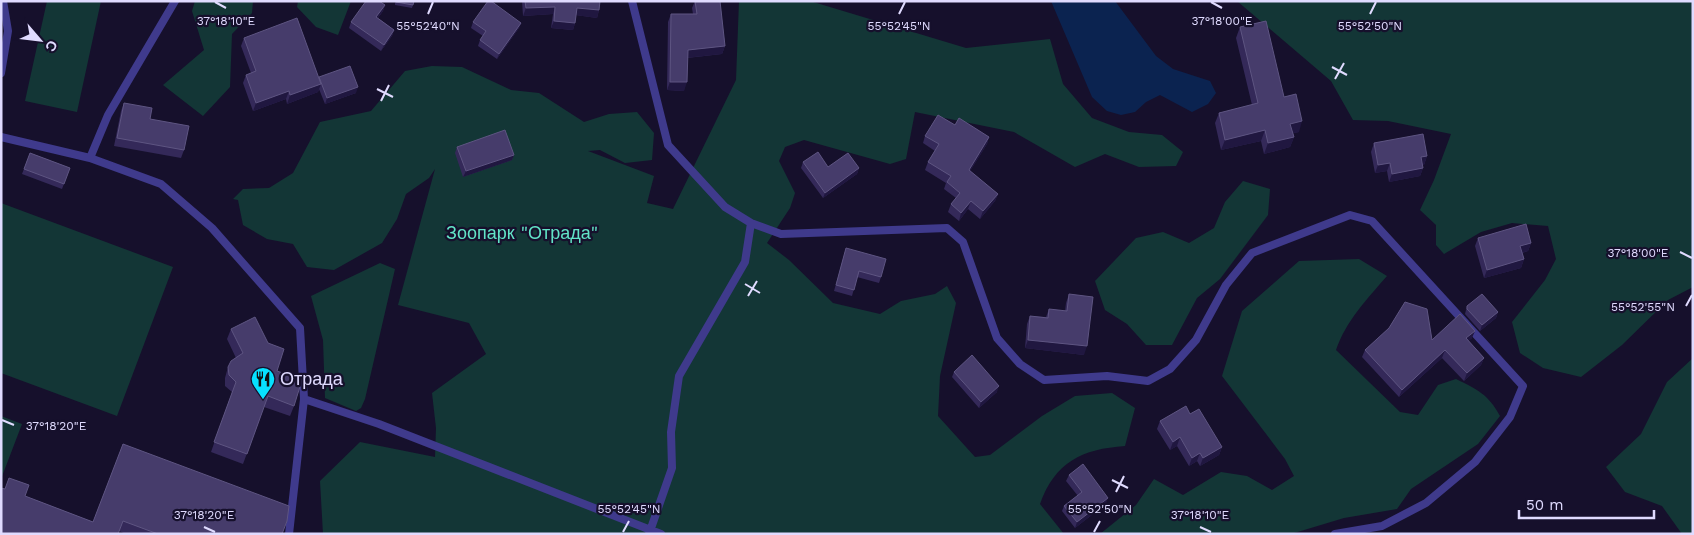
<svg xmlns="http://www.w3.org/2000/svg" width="1694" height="535" viewBox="0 0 1694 535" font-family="'Work Sans',sans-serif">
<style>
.green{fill:#133636}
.water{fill:#0b2350}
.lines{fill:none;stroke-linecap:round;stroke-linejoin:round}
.lane{stroke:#3f3a8c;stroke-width:8}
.wall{fill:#342959}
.shaded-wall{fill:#201740}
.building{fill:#463c6b;stroke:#5e5582}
.ticks{fill:none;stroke:#e0dbff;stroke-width:2}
.labels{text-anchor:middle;stroke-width:4.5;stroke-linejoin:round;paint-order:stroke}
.park-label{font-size:18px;fill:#62e4c7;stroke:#16102c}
.poi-label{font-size:18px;fill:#e0dbff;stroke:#16102c;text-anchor:start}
.ticks-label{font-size:12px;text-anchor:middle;fill:#e0dbff;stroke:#16102c;stroke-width:4.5;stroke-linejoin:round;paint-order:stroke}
</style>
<rect width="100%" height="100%" fill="#16102c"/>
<path class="green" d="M 47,1 L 101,1 L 77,112 L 25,101 Z
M 195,1 L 253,1 L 252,13 L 232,34 L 230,87 L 203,116 L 163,85 L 204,50 L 192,11 Z
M 298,1 L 351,1 L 338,35 L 316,27 L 297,7 Z
M 739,1 L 810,1 L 966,48 L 1050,39 L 1063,84 L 1092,118 L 1129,132 L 1162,135 L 1183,152 L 1176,166 L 1139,167 L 1105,154 L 1075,167 L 1014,132 L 915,112 L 906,159 L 890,164 L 804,140 L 785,147 L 779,161 L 795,193 L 790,208 L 767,243 L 789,260 L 833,303 L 880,314 L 901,301 L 935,294 L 947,286 L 956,303 L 940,376 L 938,416 L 975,457 L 990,455 L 1042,416 L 1075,396 L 1112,393 L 1135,408 L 1125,446 C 1082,449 1055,462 1040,504 L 1064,534 L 323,534 L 320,481 L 360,442 L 435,457 L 436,428 L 432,393 L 486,354 L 469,323 L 398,305 L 435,169 L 429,178 L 406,194 L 397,219 L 382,243 L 334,270 L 307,267 L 293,244 L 267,239 L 243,225 L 238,200 L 233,199 L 243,189 L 269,188 L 293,173 L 320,122 L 371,111 L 405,71 L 432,66 L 462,67 L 511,90 L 539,93 L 584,122 L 609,114 L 637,112 L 654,133 L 652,160 L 625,163 L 600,150 L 588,151 L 654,176 L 647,203 L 673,209 L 736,80 Z
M 1237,1 L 1693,1 L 1693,287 L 1668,300 L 1622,345 L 1581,377 L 1543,368 L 1520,353 L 1512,322 L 1545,280 L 1556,259 L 1548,226 L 1512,223 L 1481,232 L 1444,254 L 1436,245 L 1436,225 L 1420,210 L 1434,180 L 1451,134 L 1388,121 L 1353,120 L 1331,81 Z
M 1243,181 L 1270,189 L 1268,215 L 1220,279 L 1197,298 L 1172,345 L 1146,345 L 1127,324 L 1105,310 L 1095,281 L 1136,238 L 1163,232 L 1189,243 L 1214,228 L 1225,202 Z
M 1,203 L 173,267 L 117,416 L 1,373 Z
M 1359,259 L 1387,276 C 1367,299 1346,321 1336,350 L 1400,412 L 1418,415 L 1438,385 L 1456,379 C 1478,390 1488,394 1500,416 L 1478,444 L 1411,489 L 1397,509 L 1344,518 L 1291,534 L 1100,534 L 1136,505 L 1154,479 L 1183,495 L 1221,472 L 1247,476 L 1272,490 L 1294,476 L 1285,459 L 1222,376 L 1242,311 L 1299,261 Z
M 380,263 L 395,269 L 365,399 L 361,408 L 356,411 L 325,398 L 323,340 L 311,296 Z
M 1693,358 L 1693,534 L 1682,534 L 1662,506 L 1625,492 L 1606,467 L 1641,434 L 1667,382 Z
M 1,416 L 22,424 L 1,479 Z"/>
<path class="water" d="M 1051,1 L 1115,1 L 1156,56 L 1173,69 L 1210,81 L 1216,93 L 1208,104 L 1192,112 L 1160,95 L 1146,102 L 1135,112 L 1121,115 L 1107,111 L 1092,97 Z"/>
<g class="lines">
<path class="lane" d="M 632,1 L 668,145 L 725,207 L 751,223 L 781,234 L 947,228 L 963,242 L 997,338 L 1020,364 L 1044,380 L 1107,376 L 1148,381 L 1170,369 L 1196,340 L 1226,285 L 1252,253 L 1350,215 L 1372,221 L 1523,386 L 1510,417 L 1475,462 L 1426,503 L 1382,526 L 1335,534
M 1,73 L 8,31 L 3,1
M 1,137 L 90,158 L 161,184 L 212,228 L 300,328 L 304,399 L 289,534
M 90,158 L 108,115 L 175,1
M 304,399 L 379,424 L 661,534
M 649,534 L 672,468 L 671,432 L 679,376 L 745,262 L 751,223"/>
</g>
<path class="wall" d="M 395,1 L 414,1 L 412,8 L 395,5 Z
M 522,1 L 600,1 L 599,10 L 597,18 L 576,15 L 575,23 L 573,30 L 551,28 L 553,14 L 523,16 Z
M 695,1 L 720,1 L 725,46 L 722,54 L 687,58 L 684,91 L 667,90 L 668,22 L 671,14 L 693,14 L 692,8 Z
M 385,5 L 383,11 L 378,18 L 394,30 L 392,36 L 381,51 L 349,28 L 351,22 Z
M 473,22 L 521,23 L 519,28 L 497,59 L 478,46 L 480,40 L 483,36 L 471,28 Z
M 1240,27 L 1284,97 L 1299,132 L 1293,133 L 1294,137 L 1290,147 L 1264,154 L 1261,141 L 1221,150 L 1215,123 L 1219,113 L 1252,105 L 1236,38 Z
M 244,38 L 319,78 L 319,77 L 356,93 L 325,104 L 319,89 L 318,92 L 287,104 L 286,99 L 253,111 L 243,83 L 246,75 L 251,73 L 241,46 Z
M 124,103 L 150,119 L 184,150 L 181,158 L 114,146 L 121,111 Z
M 955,125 L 989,137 L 987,144 L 970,171 L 998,194 L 995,201 L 980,219 L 968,209 L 959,221 L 948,212 L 951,204 L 956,198 L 944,189 L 946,183 L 925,170 L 928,162 L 935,151 L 923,143 L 925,136 Z
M 1374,143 L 1427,156 L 1424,165 L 1422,165 L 1423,168 L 1420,176 L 1389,182 L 1387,171 L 1375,173 L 1371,152 Z
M 457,147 L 514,155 L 512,160 L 463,177 L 455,153 Z
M 30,153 L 70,168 L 62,189 L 22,174 Z
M 803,162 L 828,167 L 859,168 L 857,174 L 823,198 L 801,168 Z
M 1478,238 L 1531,243 L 1528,251 L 1522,253 L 1524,259 L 1521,268 L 1484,278 L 1475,246 Z
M 846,248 L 881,277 L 879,283 L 857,277 L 852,296 L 834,291 Z
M 1069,294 L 1084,355 L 1025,348 L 1027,324 L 1030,316 L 1046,317 L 1049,309 L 1065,311 L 1066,303 Z
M 1467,306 L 1498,312 L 1496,318 L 1480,331 L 1465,314 Z
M 231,329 L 277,371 L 294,406 L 290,416 L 264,407 L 243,464 L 211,452 L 232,392 L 225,386 L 225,378 L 228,367 L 236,358 L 227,339 Z
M 1472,338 L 1468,341 L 1484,358 L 1481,365 L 1464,381 L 1442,358 L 1399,397 L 1362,357 L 1365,350 L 1432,340 Z
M 954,372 L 997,392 L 979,408 L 952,377 Z
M 1190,414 L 1222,447 L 1219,455 L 1200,466 L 1197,461 L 1189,466 L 1177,446 L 1170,450 L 1157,429 L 1160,421 Z
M 123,444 L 283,534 L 126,534 L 119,531 L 118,534 L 25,496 L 93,522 Z
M 1069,475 L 1106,504 L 1075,528 L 1062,511 L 1064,506 L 1078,496 L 1066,481 Z"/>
<path class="shaded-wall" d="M 385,5 L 383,11 L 374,23 L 376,17 Z
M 555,7 L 553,14 L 523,16 L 526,8 Z
M 577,8 L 599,10 L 597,18 L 575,15 Z
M 554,21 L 575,23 L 573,30 L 551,28 Z
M 521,23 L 519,28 L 497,59 L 499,54 Z
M 394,30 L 392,36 L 381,51 L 384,45 Z
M 725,46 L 722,54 L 685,58 L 688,50 Z
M 670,82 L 687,82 L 684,91 L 667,90 Z
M 321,84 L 318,92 L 287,104 L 290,95 Z
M 358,87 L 356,93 L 325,104 L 327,98 Z
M 289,91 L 286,99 L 253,111 L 256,103 Z
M 1302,121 L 1299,132 L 1287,134 L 1290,124 Z
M 1265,130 L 1261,141 L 1221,150 L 1225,140 Z
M 989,137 L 987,144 L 966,178 L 969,170 Z
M 1294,137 L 1290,147 L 1264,154 L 1268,143 Z
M 514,155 L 512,160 L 463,177 L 466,171 Z
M 1427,156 L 1424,165 L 1418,166 L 1421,157 Z
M 1390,163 L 1387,171 L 1375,173 L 1378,165 Z
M 859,168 L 857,174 L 823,198 L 825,193 Z
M 1423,168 L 1420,176 L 1389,182 L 1392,174 Z
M 998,194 L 995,201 L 980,219 L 983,211 Z
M 971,201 L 968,209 L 959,221 L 961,213 Z
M 1531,243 L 1528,251 L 1517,254 L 1520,246 Z
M 1524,259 L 1521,268 L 1484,278 L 1487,270 Z
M 1498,312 L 1496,318 L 1480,331 L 1482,325 Z
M 1475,331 L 1472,338 L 1463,346 L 1466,338 Z
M 1028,340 L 1087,346 L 1084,355 L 1025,348 Z
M 1445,350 L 1442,358 L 1399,397 L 1402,390 Z
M 1484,358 L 1481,365 L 1464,381 L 1467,373 Z
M 999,386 L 997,392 L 979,408 L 981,402 Z
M 1180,437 L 1177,446 L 1170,450 L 1173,442 Z
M 1222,447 L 1219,455 L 1200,466 L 1203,458 Z
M 1200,453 L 1197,461 L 1189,466 L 1192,458 Z
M 1108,498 L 1106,504 L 1075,528 L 1077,522 Z"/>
<path class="building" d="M 366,1 L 379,1 L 385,5 L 376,17 L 394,30 L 384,45 L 351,22 Z
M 396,1 L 414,1 L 413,5 L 396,2 Z
M 488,1 L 491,1 L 521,23 L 499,54 L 480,40 L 486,31 L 473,22 Z
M 525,1 L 600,1 L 599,10 L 577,8 L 575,23 L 554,21 L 555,7 L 526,8 Z
M 695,1 L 720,1 L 725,46 L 688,50 L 687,82 L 670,82 L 671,14 L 697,14 Z
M 297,18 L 321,84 L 290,95 L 289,91 L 256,103 L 246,75 L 256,71 L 244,38 Z
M 1266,21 L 1284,97 L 1296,94 L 1302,121 L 1290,124 L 1294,137 L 1268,143 L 1265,130 L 1225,140 L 1219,113 L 1258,103 L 1240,27 Z
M 350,66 L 358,87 L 327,98 L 319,77 Z
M 124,103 L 152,108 L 150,119 L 189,126 L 184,150 L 117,138 Z
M 938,115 L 955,125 L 959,118 L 989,137 L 969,170 L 998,194 L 983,211 L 971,201 L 961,213 L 951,204 L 960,193 L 947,182 L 951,176 L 928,162 L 939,144 L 925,136 Z
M 505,130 L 514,155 L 466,171 L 457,147 Z
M 1423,134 L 1427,156 L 1421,157 L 1423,168 L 1392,174 L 1390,163 L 1378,165 L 1374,143 Z
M 818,152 L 828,167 L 848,153 L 859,168 L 825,193 L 803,162 Z
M 30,153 L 70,168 L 64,184 L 24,169 Z
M 1526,224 L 1531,243 L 1520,246 L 1524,259 L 1487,270 L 1478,238 Z
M 846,248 L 886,259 L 881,277 L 859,271 L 854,290 L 836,285 Z
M 1069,294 L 1093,297 L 1087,346 L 1028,340 L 1030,316 L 1048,318 L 1049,309 L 1067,311 Z
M 1482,294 L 1498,312 L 1482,325 L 1467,309 L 1467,306 Z
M 1405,302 L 1427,309 L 1432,340 L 1460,314 L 1475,331 L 1466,338 L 1484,358 L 1467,373 L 1445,350 L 1402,390 L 1365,350 L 1389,328 Z
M 255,317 L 268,343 L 284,349 L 277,371 L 302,380 L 294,406 L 268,396 L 247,454 L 214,442 L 236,382 L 229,375 L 228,367 L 231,361 L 243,353 L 231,329 Z
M 972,355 L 999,386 L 981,402 L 954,372 Z
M 1186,406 L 1190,414 L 1199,409 L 1222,447 L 1203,458 L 1200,453 L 1192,458 L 1180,437 L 1173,442 L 1160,421 Z
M 123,444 L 289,506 L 287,521 L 282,534 L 158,534 L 123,521 L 118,534 L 1,534 L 1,488 L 5,489 L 9,478 L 29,485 L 25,496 L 93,522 Z
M 1083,464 L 1108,498 L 1077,522 L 1064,506 L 1082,492 L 1069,475 Z"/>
<path class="ticks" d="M 215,2 L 226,8M 1211,2 L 1222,8M 428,14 L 433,2M 899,14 L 905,2M 1370,14 L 1376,2M 1332,67 L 1347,75M 1335,79 L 1344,63M 377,89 L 393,97M 381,101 L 389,85M 1680,252 L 1692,258M 745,284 L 760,293M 748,296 L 757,281M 1686,306 L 1692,295M 2,420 L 14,425M 1112,480 L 1128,488M 1116,492 L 1124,476M 204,527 L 215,532M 1200,527 L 1211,532M 623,532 L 629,521M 1094,532 L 1100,521"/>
<defs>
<g id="restaurant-pin" transform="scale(1.25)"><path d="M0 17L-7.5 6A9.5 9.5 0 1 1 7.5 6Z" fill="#07e1ff" stroke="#16102c"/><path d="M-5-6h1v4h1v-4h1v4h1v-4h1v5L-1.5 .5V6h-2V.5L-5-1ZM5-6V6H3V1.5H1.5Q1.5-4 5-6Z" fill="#111"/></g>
</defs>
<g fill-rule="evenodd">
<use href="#restaurant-pin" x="263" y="379"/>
</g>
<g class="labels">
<g class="park-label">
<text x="522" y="239">Зоопарк "Отрада"</text>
</g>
<g class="poi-label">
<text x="280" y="385">Отрада</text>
</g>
</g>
<g class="ticks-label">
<text x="226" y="25">37°18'10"E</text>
<text x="1222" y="25">37°18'00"E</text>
<text x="428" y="30">55°52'40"N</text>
<text x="899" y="30">55°52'45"N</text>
<text x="1370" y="30">55°52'50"N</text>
<text x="1638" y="257">37°18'00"E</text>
<text x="1643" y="311">55°52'55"N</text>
<text x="56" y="430">37°18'20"E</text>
<text x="629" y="513">55°52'45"N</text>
<text x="1100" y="513">55°52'50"N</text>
<text x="204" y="519">37°18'20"E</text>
<text x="1200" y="519">37°18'10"E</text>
</g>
<rect width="1694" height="535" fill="none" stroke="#e0dbff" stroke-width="5"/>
<g transform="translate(40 40) rotate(118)" stroke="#16102c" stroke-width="4" paint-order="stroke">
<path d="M0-4L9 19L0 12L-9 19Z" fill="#e0dbff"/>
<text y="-8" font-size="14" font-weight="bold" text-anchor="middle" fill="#e0dbff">С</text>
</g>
<path d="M1519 510v8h135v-8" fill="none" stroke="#e0dbff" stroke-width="2.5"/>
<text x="1526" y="510" font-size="15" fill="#e0dbff" stroke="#16102c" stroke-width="4" paint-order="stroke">50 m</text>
</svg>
